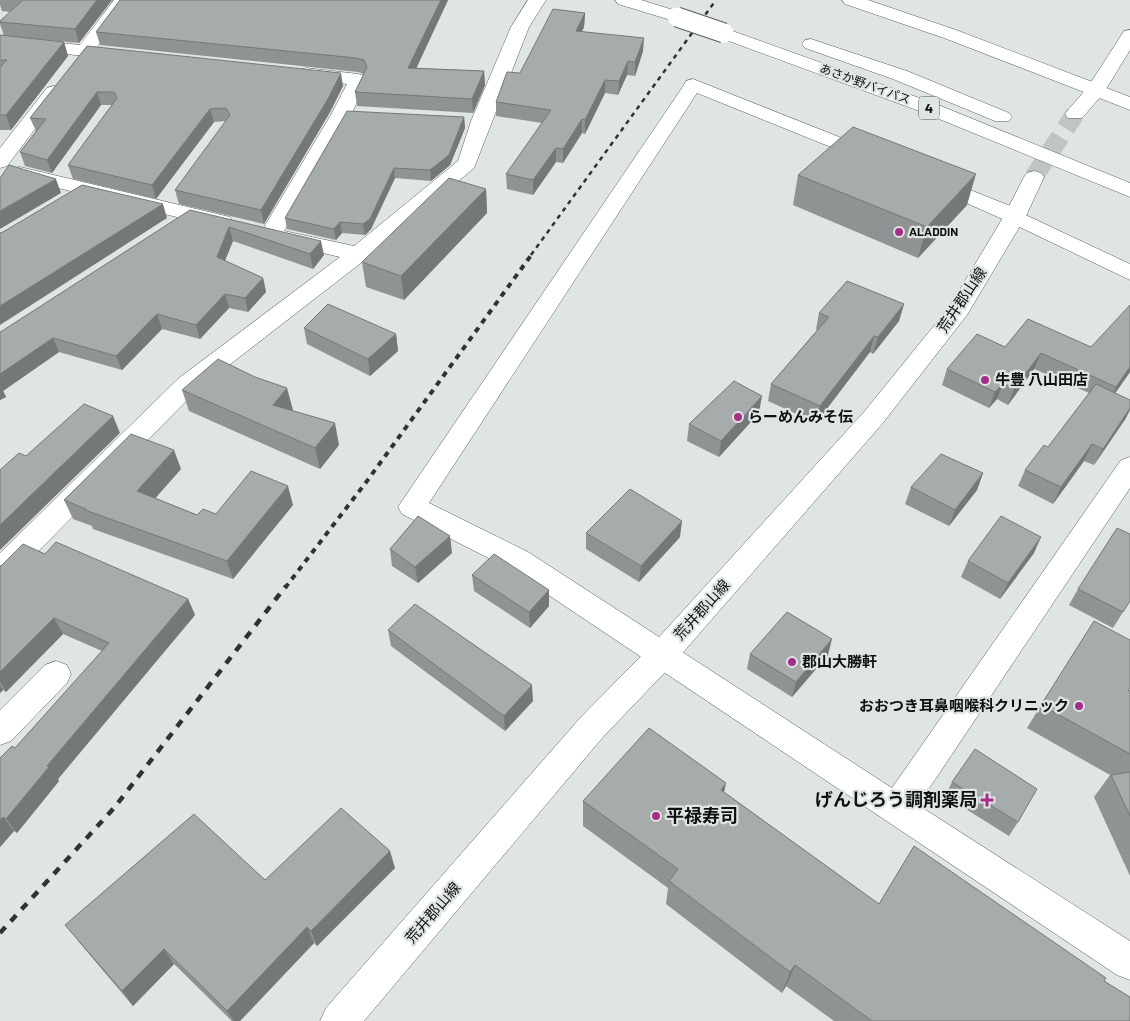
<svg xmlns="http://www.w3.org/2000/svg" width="1130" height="1021" viewBox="0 0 1130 1021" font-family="Barlow,'Noto Sans JP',sans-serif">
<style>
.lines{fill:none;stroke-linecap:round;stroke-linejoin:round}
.major-tunnel{stroke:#c0c4c5;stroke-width:19;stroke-dasharray:19 10;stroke-linecap:butt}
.minor-casing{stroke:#595d5e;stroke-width:1}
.major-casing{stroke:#595d5e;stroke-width:1}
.highway-casing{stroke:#595d5e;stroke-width:1}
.minor{fill:#fff;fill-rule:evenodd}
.major{fill:#fff;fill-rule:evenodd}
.highway{fill:#fff;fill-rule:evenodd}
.rail-far2{stroke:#303233;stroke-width:2.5;stroke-dasharray:4.5 4.5;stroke-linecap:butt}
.rail-far1{stroke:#303233;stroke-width:4;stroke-dasharray:5.5 5.5;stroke-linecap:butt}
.rail{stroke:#303233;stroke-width:4.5;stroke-dasharray:8 8;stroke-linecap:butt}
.highway-bridge-casing{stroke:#595d5e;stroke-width:21;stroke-linecap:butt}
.highway-bridge{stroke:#fff;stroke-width:19}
.wall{fill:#8f9394}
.shaded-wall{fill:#747878}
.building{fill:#a6abac;stroke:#747878}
.poi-dot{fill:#a52f87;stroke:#dfe4e5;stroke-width:2}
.labels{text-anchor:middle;stroke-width:4.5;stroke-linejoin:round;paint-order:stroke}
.far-street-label{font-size:12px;fill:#0f1111;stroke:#dfe4e5}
.far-poi-label{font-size:12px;font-weight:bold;fill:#0f1111;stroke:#dfe4e5;text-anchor:start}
.shield{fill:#dfe4e5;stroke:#4d5051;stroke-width:1}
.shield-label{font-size:14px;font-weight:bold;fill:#0f1111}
.street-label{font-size:15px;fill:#0f1111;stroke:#dfe4e5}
.poi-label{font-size:15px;font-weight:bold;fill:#0f1111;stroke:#dfe4e5;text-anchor:start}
.near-poi-label{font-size:18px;font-weight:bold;fill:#0f1111;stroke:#dfe4e5;text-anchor:end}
</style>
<rect width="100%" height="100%" fill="#dfe4e5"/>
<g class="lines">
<path class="major-tunnel" d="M 1034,177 L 1075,114"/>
<g class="minor-casing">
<path id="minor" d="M 114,0 L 132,0 L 91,55 L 85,56 L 0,47 L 0,37 L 80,45 Z
M 528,0 L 546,0 L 529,27 L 474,168 L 366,259 L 197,390 L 10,580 L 0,583 L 0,553 L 179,378 L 340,257 L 277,242 L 276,239 L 263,239 L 260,234 L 332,113 L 347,84 L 299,78 L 297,74 L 299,70 L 306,68 L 358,74 L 365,76 L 367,80 L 352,113 L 284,231 L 354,246 L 458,161 L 471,121 L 511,27 Z
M 842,0 L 868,0 L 956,30 L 1103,86 L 1105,90 L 1103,94 L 1089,94 L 944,38 L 845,4 Z
M 693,79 L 877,152 L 880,156 L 877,160 L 870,162 L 863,160 L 697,93 L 429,503 L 528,552 L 892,788 L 1121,460 L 1130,457 L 1130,488 L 918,805 L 1130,941 L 1130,980 L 1117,975 L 508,568 L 402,514 L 398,507 L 684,85 L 686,81 Z
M 54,86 L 61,88 L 63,92 L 7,166 L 0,168 L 0,148 L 47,88 Z
M 20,167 L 230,217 L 233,222 L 230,227 L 222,228 L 13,177 L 10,173 L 13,169 Z
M 935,176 L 1023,211 L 1026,216 L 1023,221 L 1015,222 L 1007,221 L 928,186 L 925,182 L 928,178 Z
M 56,661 L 67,665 L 71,674 L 67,683 L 11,741 L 0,745 L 0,710 L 45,665 Z"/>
</g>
<g class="major-casing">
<path id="major" d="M 1130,30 L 1130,50 L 1103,94 L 1082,118 L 1068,118 L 1065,114 L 1068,110 L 1088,87 L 1124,31 Z
M 1034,171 L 1041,173 L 1044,177 L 1026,216 L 967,315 L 882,424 L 672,665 L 603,737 L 364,1021 L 320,1021 L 326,1008 L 581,717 L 650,647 L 864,412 L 950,306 L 1004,216 L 1024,177 L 1027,173 Z"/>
</g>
<g class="highway-casing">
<path id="highway" d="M 615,0 L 641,0 L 683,13 L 686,17 L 683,21 L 677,22 L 618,4 Z
M 724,28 L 936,104 L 1130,183 L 1130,197 L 922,112 L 718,37 L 715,33 L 718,29 Z
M 811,39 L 907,71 L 1009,113 L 1012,117 L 1009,121 L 995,121 L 893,79 L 805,48 L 802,44 L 805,40 Z
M 1096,84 L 1130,97 L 1130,110 L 1089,94 L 1087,90 L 1089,86 Z
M 1015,210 L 1130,264 L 1130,280 L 1007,221 L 1004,216 L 1007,211 Z"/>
</g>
<use href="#minor" class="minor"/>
<use href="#major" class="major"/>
<use href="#highway" class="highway"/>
<path class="rail-far2" d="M 531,255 L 716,0"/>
<path class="rail-far1" d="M 285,588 L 367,481 L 532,254"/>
<path class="rail" d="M 0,933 L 114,808 L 286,586"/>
<g class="highway-bridge-casing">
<path id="highway-bridge" d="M 677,17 L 724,33"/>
</g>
<use href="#highway-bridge" class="highway-bridge"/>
</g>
<path class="wall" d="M 0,0 L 112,0 L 79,43 L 4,36 L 0,24 L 0,21 L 10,12 L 2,11 L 0,5 Z
M 448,0 L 416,68 L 484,71 L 485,85 L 473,113 L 357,106 L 355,92 L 364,74 L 358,72 L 100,45 L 96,32 Z
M 585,13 L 584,27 L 582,31 L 643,51 L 635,76 L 627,75 L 618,95 L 605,93 L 585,134 L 582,133 L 563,163 L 556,162 L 533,195 L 507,189 L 506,174 L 542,123 L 496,116 L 496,102 L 520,73 Z
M 0,35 L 64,42 L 68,56 L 11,130 L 0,130 Z
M 87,46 L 343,86 L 330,112 L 264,224 L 179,204 L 175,190 L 226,121 L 214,122 L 156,199 L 73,179 L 68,165 L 112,105 L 101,105 L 52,173 L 25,166 L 20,152 L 36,131 L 30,118 Z
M 464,117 L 465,128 L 450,165 L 431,181 L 395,178 L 371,229 L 365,235 L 342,233 L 336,240 L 287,229 L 285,218 Z
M 798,175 L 967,205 L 918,258 L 793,205 Z
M 486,189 L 487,213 L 404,300 L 366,287 L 362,262 Z
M 190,210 L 324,255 L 313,269 L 233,241 L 225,261 L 263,278 L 266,292 L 248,312 L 229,308 L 200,339 L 162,329 L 122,370 L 59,352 L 3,391 L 6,397 L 0,400 L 0,332 L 2,331 Z
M 904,304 L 899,321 L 873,354 L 870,352 L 816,423 L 768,401 L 771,384 L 817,330 L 816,329 L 819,313 Z
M 1028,319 L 1130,372 L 1115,393 L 1126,418 L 1094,465 L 1084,461 L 1053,504 L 1018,486 L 1025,470 L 1048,447 L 1089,393 L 1034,369 L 1008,405 L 997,399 L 989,408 L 942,385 L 947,369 L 1005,347 Z
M 304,328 L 396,334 L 398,351 L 370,376 L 307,344 Z
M 182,390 L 293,410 L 292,411 L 339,445 L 320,469 L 189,411 Z
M 759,413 L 719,457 L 687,441 L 689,424 Z
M 181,469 L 155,498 L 197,515 L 216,514 L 293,505 L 233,579 L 93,529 L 92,526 L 73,519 L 64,500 Z
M 983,473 L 977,490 L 949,526 L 905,504 L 911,487 Z
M 586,533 L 680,537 L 639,582 L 586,549 Z
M 390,549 L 452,553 L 418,583 L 392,566 Z
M 1034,553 L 1000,599 L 961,577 L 968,561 Z
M 45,554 L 188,599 L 195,615 L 58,779 L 59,781 L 17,833 L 14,831 L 0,847 L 0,758 L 15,748 L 102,651 L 63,634 L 6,692 L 3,690 L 0,693 L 0,566 Z
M 472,575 L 549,590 L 549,606 L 530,628 L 474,591 Z
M 1078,589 L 1130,601 L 1113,628 L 1069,605 Z
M 388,630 L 533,701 L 505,731 L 391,646 Z
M 750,654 L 828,655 L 792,697 L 747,669 Z
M 1128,690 L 1130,691 L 1130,876 L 1094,797 L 1110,775 L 1027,728 L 1041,705 Z
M 952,782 L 1018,822 L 1009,836 L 945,796 Z
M 724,792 L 879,904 L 1104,981 L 1130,1021 L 834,1021 L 786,986 L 782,993 L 666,904 L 668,888 L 583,826 L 583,801 Z
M 395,868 L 317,946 L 314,943 L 240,1021 L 232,1021 L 174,964 L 133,1006 L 78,941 L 265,880 Z"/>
<path class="shaded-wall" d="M 97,0 L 112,0 L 79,43 L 75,29 Z
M 441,0 L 448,0 L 410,82 L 408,68 Z
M 585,13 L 584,27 L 576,44 L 576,31 Z
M 644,38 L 643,51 L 635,76 L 635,62 Z
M 64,42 L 68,56 L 11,130 L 6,115 Z
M 628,61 L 627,75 L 618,95 L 619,81 Z
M 484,71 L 485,85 L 473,113 L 472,99 Z
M 341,73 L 343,86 L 330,112 L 264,224 L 261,210 Z
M 605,80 L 605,93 L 585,134 L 585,120 Z
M 97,92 L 101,105 L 52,173 L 47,160 Z
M 210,109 L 214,122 L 156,199 L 152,185 Z
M 464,117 L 465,128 L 450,165 L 431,181 L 430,170 Z
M 582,119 L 582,133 L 563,163 L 563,149 Z
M 556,148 L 556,162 L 533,195 L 533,180 Z
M 394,168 L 395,178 L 371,229 L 365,235 L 363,224 Z
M 976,174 L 967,205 L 918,258 L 927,227 Z
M 56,179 L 61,193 L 0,229 L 0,211 Z
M 486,189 L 487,213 L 404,300 L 401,276 Z
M 163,204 L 167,218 L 0,325 L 0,306 Z
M 340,222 L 342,233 L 336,240 L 334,229 Z
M 229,227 L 233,241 L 220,272 L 217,257 Z
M 321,241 L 324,255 L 313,269 L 310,254 Z
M 263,278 L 266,292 L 248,312 L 245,298 Z
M 225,294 L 229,308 L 200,339 L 196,325 Z
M 904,304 L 899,321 L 873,354 L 878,337 Z
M 157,314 L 162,329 L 122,370 L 116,356 Z
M 396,334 L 398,351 L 370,376 L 368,359 Z
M 874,336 L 870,352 L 816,423 L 820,406 Z
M 53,338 L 59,352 L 3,391 L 6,397 L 0,400 L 0,374 Z
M 1041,353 L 1034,369 L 1008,405 L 1014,389 Z
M 1130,367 L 1130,372 L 1109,402 L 1116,387 Z
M 1003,384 L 997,399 L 989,408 L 995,392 Z
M 287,388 L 293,410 L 279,426 L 273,405 Z
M 762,396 L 759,413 L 719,457 L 721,441 Z
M 1130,408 L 1130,410 L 1126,418 L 1094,465 L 1103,449 Z
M 113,416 L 120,433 L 0,550 L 0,525 Z
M 335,423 L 339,445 L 320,469 L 315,448 Z
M 1092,444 L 1084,461 L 1053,504 L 1061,487 Z
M 174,450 L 181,469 L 145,510 L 137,491 Z
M 983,473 L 977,490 L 949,526 L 955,510 Z
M 288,486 L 293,505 L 233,579 L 227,561 Z
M 682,521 L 680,537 L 639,582 L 641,566 Z
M 450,536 L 452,553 L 418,583 L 415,567 Z
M 1041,537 L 1034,553 L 1000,599 L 1008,583 Z
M 549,590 L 549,606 L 530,628 L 529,612 Z
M 188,599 L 195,615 L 58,779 L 59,781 L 17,833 L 6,819 L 47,766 Z
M 54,618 L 63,634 L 6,692 L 0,682 L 0,672 Z
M 832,639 L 828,655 L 792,697 L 796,682 Z
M 0,685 L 3,690 L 0,693 Z
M 532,685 L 533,701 L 505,731 L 504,716 Z
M 726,783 L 721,808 L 721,790 Z
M 3,817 L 14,831 L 0,847 L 0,820 Z
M 390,851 L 395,868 L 317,946 L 311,931 Z
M 307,927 L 314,943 L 240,1021 L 234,1021 L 227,1011 Z
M 164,949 L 174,964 L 133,1006 L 122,991 Z
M 795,965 L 786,986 L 782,993 L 790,972 Z"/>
<path class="building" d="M 23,0 L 97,0 L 75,29 L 0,22 L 0,21 Z
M 120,0 L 441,0 L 408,68 L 484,71 L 472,99 L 355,92 L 367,67 L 364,60 L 356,58 L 96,32 Z
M 553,9 L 585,13 L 576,31 L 644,38 L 635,62 L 628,61 L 619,81 L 605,80 L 585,120 L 582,119 L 563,149 L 556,148 L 533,180 L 506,174 L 551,110 L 496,102 L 507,72 L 520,73 Z
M 0,35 L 64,42 L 6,115 L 0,115 L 0,67 L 7,60 L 0,60 Z
M 87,46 L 341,73 L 328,99 L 261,210 L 175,190 L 230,115 L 226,108 L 210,109 L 152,185 L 68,165 L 117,98 L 114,92 L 97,92 L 47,160 L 20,152 L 46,119 L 30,118 Z
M 347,111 L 464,117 L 449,155 L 430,170 L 394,168 L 370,219 L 363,224 L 340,222 L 334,229 L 285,218 Z
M 853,127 L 976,174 L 927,227 L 798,175 Z
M 9,165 L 56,179 L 0,211 L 0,178 Z
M 449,178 L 486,189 L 401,276 L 362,262 Z
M 82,185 L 163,204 L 0,306 L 0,233 L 3,232 Z
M 190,210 L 321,241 L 310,254 L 229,227 L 217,257 L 263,278 L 245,298 L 225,294 L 196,325 L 157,314 L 116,356 L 53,338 L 0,374 L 0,332 L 2,331 Z
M 847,281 L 904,304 L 878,337 L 874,336 L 820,406 L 771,384 L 829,317 L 819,313 Z
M 328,304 L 396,334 L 368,359 L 304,328 Z
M 1130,305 L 1130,367 L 1116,387 L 1041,353 L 1014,389 L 1003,384 L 995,392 L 947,369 L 977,334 L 1005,347 L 1028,319 L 1091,347 Z
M 218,359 L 255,377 L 287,388 L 273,405 L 335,423 L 315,448 L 182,390 Z
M 734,381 L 762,396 L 721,441 L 689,424 Z
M 1096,384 L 1130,400 L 1130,408 L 1103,449 L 1092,444 L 1061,487 L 1025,470 L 1044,445 L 1048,447 Z
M 84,404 L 113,416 L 0,525 L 0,470 L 19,453 L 26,456 Z
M 131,434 L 174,450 L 137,491 L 197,515 L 203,509 L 216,514 L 251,471 L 288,486 L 227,561 L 85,510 L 86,509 L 64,500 Z
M 941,454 L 983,473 L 955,510 L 911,487 Z
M 630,489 L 682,521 L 641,566 L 586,533 Z
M 418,516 L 450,536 L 415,567 L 390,549 Z
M 1001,516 L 1041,537 L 1008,583 L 968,561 Z
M 1117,528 L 1130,534 L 1130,601 L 1123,612 L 1078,589 Z
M 56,542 L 188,599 L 47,766 L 49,767 L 6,819 L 3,817 L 0,820 L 0,758 L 12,746 L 15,748 L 109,643 L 54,618 L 0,672 L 0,566 L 2,565 L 23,544 L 45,554 Z
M 494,554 L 549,590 L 529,612 L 472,575 Z
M 415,604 L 532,685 L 504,716 L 388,630 Z
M 787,612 L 832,639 L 796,682 L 750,654 Z
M 1094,621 L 1130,640 L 1130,688 L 1128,690 L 1130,691 L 1130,754 L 1041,705 Z
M 649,728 L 726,783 L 721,790 L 879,904 L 914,846 L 1106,978 L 1104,981 L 1130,997 L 1130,1021 L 872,1021 L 795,965 L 790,972 L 669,881 L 678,869 L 583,801 Z
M 975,749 L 1037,789 L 1018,822 L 952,782 Z
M 1130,772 L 1130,816 L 1111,775 Z
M 341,808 L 390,851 L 311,931 L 307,927 L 227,1011 L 164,949 L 122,991 L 65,925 L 194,814 L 265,880 Z"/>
<g class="poi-dot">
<circle cx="899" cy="232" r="5"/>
<circle cx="985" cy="380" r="5"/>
<circle cx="738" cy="417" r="5"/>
<circle cx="792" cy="662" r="5"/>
<circle cx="1079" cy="706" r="5"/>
<path d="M984.5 792.5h5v5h5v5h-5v5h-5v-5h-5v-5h5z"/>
<circle cx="656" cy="816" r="5"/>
</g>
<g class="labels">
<g class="far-street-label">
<text transform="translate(865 84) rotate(20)" y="4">あさか野バイパス</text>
</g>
<g class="far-poi-label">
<text x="909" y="236">ALADDIN</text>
</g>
<rect class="shield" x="919" y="96.5" width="20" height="23" rx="4"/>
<g class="shield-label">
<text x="929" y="113">4</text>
</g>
<g class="street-label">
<text transform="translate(962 300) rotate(-56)" y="5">荒井郡山線</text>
<text transform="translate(702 610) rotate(-48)" y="5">荒井郡山線</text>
<text transform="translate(433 913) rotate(-49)" y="5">荒井郡山線</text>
</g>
<g class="poi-label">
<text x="995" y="385">牛豊 八山田店</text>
<text x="748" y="422">らーめんみそ伝</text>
<text x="802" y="667">郡山大勝軒</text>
<text x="1069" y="711" text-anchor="end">おおつき耳鼻咽喉科クリニック</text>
</g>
<g class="near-poi-label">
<text x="977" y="806">げんじろう調剤薬局</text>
<text x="666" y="822" text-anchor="start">平禄寿司</text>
</g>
</g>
</svg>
